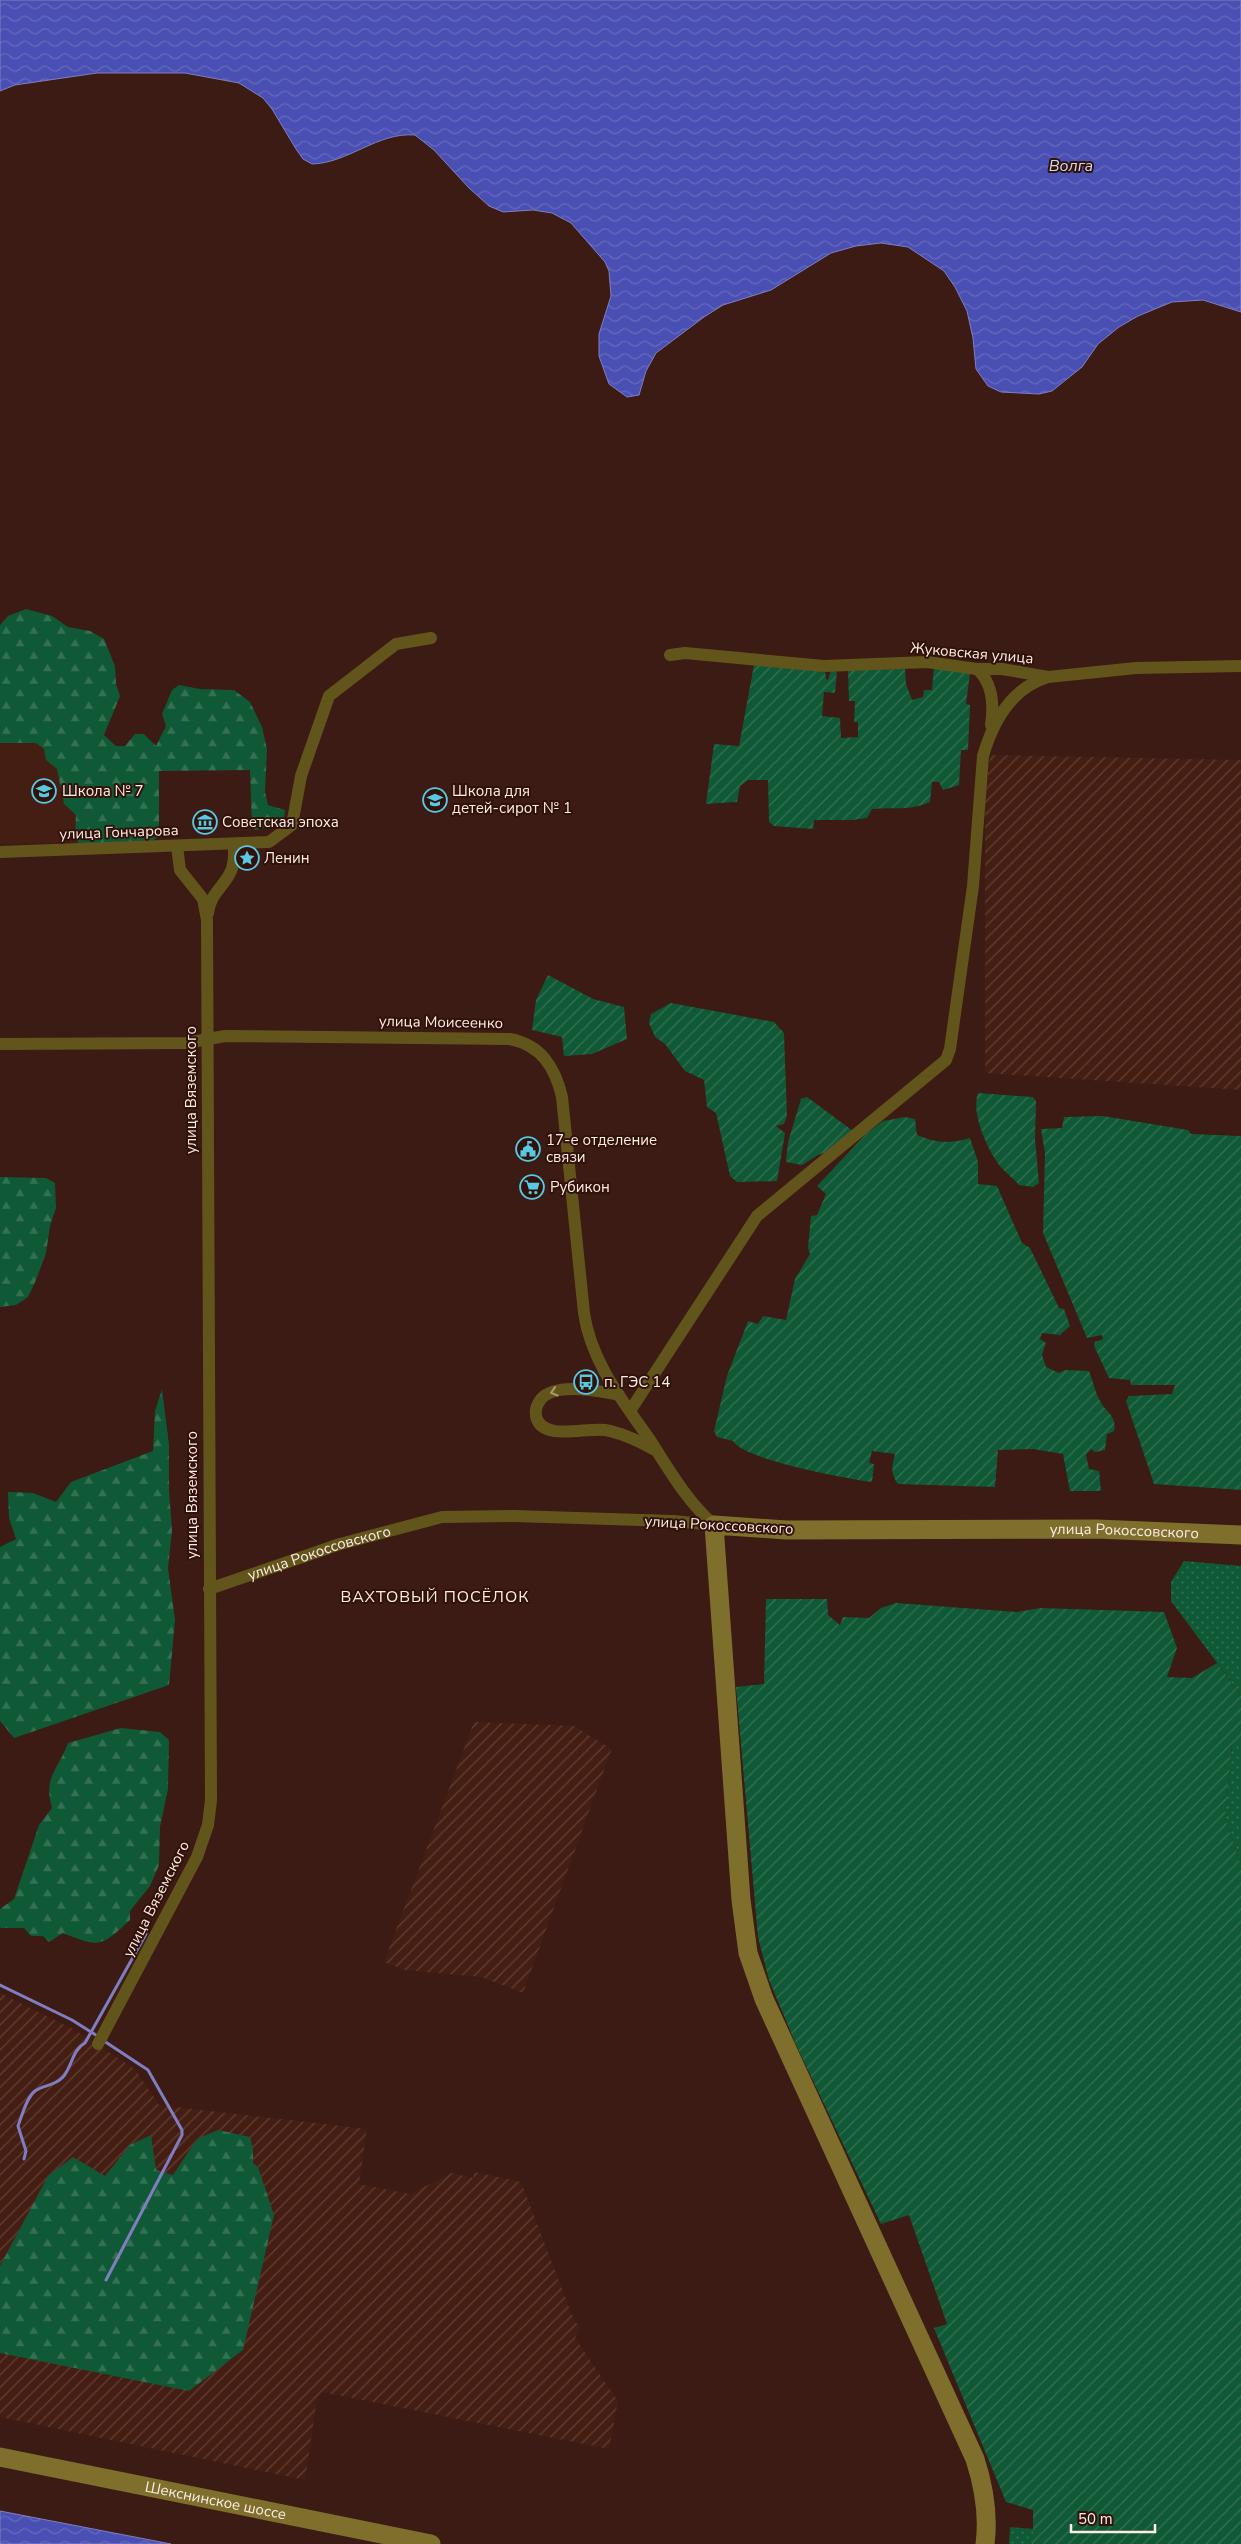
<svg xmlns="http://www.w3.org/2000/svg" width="1241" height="2544" viewBox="0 0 1241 2544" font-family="'Nunito Sans',sans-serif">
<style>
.built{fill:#451e13}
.industrial{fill:url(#industrial-furrows)}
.grass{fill:url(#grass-dots)}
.forest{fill:url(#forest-firs)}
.garden{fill:url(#garden-furrows)}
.water{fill:url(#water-waves);stroke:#807ec2}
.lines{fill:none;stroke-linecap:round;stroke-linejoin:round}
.stream{stroke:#807ec2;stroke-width:3}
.street{stroke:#62551b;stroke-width:12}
.secondary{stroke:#7e6f2d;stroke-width:19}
.oneway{stroke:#a89876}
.labels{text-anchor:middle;stroke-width:4;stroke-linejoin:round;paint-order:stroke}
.street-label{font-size:15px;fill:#fdebe6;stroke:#301209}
.poi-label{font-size:15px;fill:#fdebe6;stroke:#301209;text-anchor:start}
.water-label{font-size:16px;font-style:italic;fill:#d3d9f3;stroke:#301209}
.neighbourhood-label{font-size:16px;letter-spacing:1px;fill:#fdebe6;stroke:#301209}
</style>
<defs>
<pattern id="industrial-furrows" width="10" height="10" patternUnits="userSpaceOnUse" patternTransform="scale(1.25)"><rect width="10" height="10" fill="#451e13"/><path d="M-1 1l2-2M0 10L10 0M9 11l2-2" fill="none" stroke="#613f35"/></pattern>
<pattern id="grass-dots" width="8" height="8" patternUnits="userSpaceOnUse" patternTransform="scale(1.25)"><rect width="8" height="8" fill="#105936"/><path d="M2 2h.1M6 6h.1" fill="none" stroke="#347153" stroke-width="1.8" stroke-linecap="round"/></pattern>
<pattern id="forest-firs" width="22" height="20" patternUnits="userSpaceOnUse" patternTransform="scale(1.25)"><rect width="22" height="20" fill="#105936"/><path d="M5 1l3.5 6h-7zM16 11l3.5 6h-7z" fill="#347153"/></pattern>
<pattern id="garden-furrows" width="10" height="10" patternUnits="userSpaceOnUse" patternTransform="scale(1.25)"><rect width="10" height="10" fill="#105936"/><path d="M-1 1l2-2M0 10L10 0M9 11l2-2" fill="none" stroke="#347153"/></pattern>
<pattern id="water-waves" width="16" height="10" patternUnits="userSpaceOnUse" patternTransform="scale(1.25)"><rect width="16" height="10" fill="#4a50b3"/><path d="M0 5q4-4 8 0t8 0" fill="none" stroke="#6569bd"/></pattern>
</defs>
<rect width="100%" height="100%" fill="#3b1b13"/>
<path class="built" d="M 87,739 L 88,843 L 0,844 L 0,740 Z"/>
<path class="industrial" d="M 990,755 L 1241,760 L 1241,1090 L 985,1073 L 985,799 Z
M 474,1722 L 574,1726 L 610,1748 L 611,1751 L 523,1993 L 481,1977 L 404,1970 L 384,1962 Z
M 0,1993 L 75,2030 L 135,2069 L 159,2105 L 367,2129 L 359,2184 L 410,2194 L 452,2173 L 473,2178 L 475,2172 L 521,2182 L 574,2320 L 580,2327 L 575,2338 L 618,2401 L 609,2449 L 322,2392 L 317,2399 L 305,2480 L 0,2417 Z"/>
<path class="grass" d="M 1184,1561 L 1241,1566 L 1241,1695 L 1171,1601 L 1171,1582 Z
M 1232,1743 L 1241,1743 L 1241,1865 L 1225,1818 Z
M 1010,2527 L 1034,2529 L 1033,2544 L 1009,2544 Z"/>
<path class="forest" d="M 26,609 L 52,616 L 68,627 L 90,631 L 104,639 L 115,666 L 116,684 L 120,696 L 104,735 L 116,746 L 125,746 L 135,734 L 144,734 L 156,746 L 166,726 L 162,714 L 172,690 L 179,685 L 200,689 L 234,690 L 250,702 L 262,727 L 267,749 L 265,792 L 268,805 L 285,810 L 284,820 L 276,825 L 256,830 L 252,828 L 250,770 L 159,771 L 159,837 L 150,842 L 81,846 L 75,838 L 76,815 L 64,804 L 57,769 L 46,760 L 44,749 L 36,743 L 0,743 L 0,625 L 8,616 Z
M 0,1177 L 46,1178 L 55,1183 L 56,1208 L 50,1226 L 46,1253 L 36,1280 L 28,1297 L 16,1305 L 0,1307 Z
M 162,1389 L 169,1445 L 169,1490 L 172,1530 L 168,1568 L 175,1620 L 169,1685 L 14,1738 L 0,1721 L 0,1547 L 16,1539 L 9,1518 L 8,1492 L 33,1493 L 56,1502 L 71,1482 L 153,1451 L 155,1411 Z
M 121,1728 L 160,1732 L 169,1740 L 168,1789 L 160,1827 L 159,1865 L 150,1886 L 130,1911 L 130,1920 C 101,1947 100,1948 63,1933 L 49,1942 L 43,1936 L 31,1936 L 24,1928 L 0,1928 L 0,1909 L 14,1899 L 39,1825 L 52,1808 C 43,1777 58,1770 68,1743 Z
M 218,2130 L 250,2137 L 253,2149 L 253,2163 L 258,2167 L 274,2215 L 243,2350 L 189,2391 L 0,2353 L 0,2266 L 48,2176 L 73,2157 L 105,2176 L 130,2145 L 151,2135 L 156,2170 L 173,2175 L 197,2139 Z"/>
<path class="garden" d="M 754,665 L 825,671 L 826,679 L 828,680 L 831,670 L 837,670 L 835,693 L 824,692 L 822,716 L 840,718 L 841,738 L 858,737 L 858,722 L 854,722 L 855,701 L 849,701 L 848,670 L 905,669 L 906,684 L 912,700 L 923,697 L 924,690 L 932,690 L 934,666 L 970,673 L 966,704 L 970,705 L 968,750 L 961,750 L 959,785 L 943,790 L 939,782 L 932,782 L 930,802 C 911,811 893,807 872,809 L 867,818 L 853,820 L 814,820 L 813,829 L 774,826 L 769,822 L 768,780 L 748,780 L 740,786 L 737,802 L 706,804 L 714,744 L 739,746 Z
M 548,975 L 593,999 L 624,1007 L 627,1039 L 592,1054 L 564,1056 L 562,1037 L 532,1030 L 536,1000 Z
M 671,1003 L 774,1022 L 784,1033 L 787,1116 L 784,1124 L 776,1126 L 785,1133 L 777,1181 L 737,1182 L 730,1176 L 716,1113 L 707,1107 L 704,1080 L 685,1071 L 665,1044 L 655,1037 L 649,1023 L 651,1014 Z
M 978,1093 L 1033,1097 L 1036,1101 L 1035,1139 L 1039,1183 L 1033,1187 L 1019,1185 C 1012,1177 1002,1170 997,1162 C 986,1145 971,1113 978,1093 Z
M 807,1097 L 853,1131 L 831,1150 L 818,1155 L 802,1165 L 786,1162 L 788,1142 L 801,1099 Z
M 1103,1116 L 1188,1130 L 1191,1134 L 1241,1136 L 1241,1490 L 1154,1484 L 1126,1401 L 1129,1396 L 1172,1394 L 1175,1385 L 1131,1385 L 1130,1380 L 1109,1378 L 1094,1346 L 1095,1342 L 1103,1339 L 1102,1335 L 1087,1338 L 1043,1233 L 1045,1153 L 1041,1129 L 1062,1128 L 1064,1117 Z
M 905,1117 L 915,1119 L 917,1135 C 937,1143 949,1144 970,1138 L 978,1162 L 978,1184 L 997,1186 L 1022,1243 L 1030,1248 L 1059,1308 L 1064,1309 L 1070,1326 L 1060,1335 L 1042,1333 L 1040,1339 L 1046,1343 L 1042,1355 L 1046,1367 L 1059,1373 L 1065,1370 L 1089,1371 C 1093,1381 1095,1392 1100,1401 C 1106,1413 1117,1415 1114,1431 L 1107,1434 L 1105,1450 L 1095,1452 L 1091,1449 L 1086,1455 L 1089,1469 L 1099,1471 L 1101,1491 L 1070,1491 L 1063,1454 L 1033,1449 L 998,1450 L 995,1487 L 898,1484 C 890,1473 892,1466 895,1454 L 872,1451 L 869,1463 L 874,1464 L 872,1482 C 848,1479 744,1460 733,1441 L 717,1437 L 714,1431 L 727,1376 L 748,1321 L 758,1324 L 763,1316 L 786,1320 L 795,1279 L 810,1254 L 808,1248 L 811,1216 L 817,1215 L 826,1194 L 817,1186 L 866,1134 L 883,1121 Z
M 766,1599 L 827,1599 L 828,1615 L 840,1625 L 843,1617 L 869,1618 L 881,1608 L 896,1603 L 1017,1612 L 1040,1608 L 1164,1612 L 1177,1648 L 1167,1677 L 1192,1678 L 1217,1663 L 1241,1695 L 1241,1743 L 1232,1744 L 1225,1818 L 1241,1865 L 1241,2544 L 1033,2544 L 1033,2510 L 1006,2502 L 934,2328 L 947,2324 L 909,2215 L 881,2224 L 797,2047 L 769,1980 L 758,1937 L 736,1687 L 764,1684 Z"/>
<path class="water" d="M 0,0 L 1241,0 L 1241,312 L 1203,300 L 1172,302 L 1138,316 L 1119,327 L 1098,344 L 1082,367 L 1052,391 L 1039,394 L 1001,392 L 988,386 L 976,369 L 973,338 L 967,311 L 955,287 L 944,271 L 908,247 L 881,243 L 856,246 L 831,253 L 771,290 L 723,305 L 704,317 L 656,353 L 646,371 L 639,395 L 627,397 L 609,384 L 599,356 L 599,334 L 611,296 L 609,271 L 605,262 L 571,223 L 552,213 L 533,210 L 503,212 L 489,206 L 469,188 L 434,150 L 415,135 C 377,132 349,163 312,164 L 303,159 L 296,149 L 272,109 L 263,98 L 239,83 L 185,73 L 97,73 L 15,85 L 0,91 Z
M 0,2511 L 171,2544 L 0,2544 Z"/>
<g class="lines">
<path class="stream" d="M 0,1985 L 72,2020 L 99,2037
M 104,2041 L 148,2070 L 182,2130 L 182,2135 L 106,2280
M 24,2159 L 26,2151 L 18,2126 C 22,2116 26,2098 35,2091 C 43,2085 55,2086 63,2077 C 72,2067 72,2050 85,2043 L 146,1934"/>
<g class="street">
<path d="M 670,655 L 685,653 L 824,666 L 927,662 L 977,669 L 1002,669 L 1048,677 L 1136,668 L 1241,666"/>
<path d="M 977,669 C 993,683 994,705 991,725"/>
<path d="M 0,852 L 269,842 L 292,825 L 301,776 L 329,696 L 396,644 L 431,638"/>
<path d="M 208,913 C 210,895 221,889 229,875 C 235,865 234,854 234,844"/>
<path d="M 0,1044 L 186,1043 L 225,1036 L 510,1039 C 541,1045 555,1067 562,1097 L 584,1313 C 591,1362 623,1401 650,1440 C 669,1470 687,1501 714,1525"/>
<path d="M 619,1395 C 600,1391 556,1382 541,1399 C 537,1404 535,1410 536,1416 C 541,1442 586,1427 605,1430 C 623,1433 639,1441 655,1450"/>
<path d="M 630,1411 L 757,1216 L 946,1060 L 950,1049 L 973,886 L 983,756 C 993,721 1011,688 1048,677"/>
<path id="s1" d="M 209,1589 L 340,1544 L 442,1517 L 514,1516 L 673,1521 L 714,1525"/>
<path d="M 98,2044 L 197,1857 L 208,1825 L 211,1800 L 207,920 L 203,899 L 180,870 L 177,846"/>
</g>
<g class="secondary">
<path id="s2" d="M 0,2457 L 431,2544"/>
<path id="s3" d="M 985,2544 C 989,2514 984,2487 975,2459 L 764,1999 L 748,1953 L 741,1900 L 714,1525 L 786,1530 L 1097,1529 L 1241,1535"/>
</g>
</g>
<defs><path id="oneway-chevron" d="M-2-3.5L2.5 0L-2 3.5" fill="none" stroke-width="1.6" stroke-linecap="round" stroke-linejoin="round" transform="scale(1.25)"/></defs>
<use class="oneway" href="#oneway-chevron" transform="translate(554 1392) rotate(163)"/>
<defs>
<g id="school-ring" transform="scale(1.25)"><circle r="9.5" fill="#301209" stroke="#58c8e4" stroke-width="1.5"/><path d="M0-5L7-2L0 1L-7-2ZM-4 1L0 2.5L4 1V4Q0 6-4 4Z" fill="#58c8e4"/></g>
<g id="museum-ring" transform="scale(1.25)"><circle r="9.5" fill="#301209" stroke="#58c8e4" stroke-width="1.5"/><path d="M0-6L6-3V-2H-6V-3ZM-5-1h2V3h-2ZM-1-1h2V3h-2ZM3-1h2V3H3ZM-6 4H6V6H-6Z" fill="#58c8e4"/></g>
<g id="sight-ring" transform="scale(1.25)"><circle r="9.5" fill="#301209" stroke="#58c8e4" stroke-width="1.5"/><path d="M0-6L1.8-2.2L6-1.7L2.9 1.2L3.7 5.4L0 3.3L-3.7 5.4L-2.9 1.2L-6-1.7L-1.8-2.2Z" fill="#58c8e4"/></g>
<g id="civic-ring" transform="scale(1.25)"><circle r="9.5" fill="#301209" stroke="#58c8e4" stroke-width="1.5"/><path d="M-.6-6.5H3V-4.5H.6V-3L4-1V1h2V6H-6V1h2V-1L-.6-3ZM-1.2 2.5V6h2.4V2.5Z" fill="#58c8e4"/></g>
<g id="supermarket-ring" transform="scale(1.25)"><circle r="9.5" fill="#301209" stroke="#58c8e4" stroke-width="1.5"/><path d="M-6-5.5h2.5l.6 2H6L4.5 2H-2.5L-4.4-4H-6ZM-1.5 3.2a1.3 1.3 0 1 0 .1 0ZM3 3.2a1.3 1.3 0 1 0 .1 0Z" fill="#58c8e4"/></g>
<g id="bus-ring" transform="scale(1.25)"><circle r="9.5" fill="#301209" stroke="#58c8e4" stroke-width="1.5"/><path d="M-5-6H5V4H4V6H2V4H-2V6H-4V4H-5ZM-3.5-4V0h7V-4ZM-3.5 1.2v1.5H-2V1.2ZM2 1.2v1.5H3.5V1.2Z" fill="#58c8e4"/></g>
</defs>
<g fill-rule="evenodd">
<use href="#school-ring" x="44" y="791"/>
<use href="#school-ring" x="435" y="800"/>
<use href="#museum-ring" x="205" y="822"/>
<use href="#sight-ring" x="247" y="858"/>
<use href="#civic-ring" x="528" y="1149"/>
<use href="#supermarket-ring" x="532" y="1187"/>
<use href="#bus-ring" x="586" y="1382"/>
</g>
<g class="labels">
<g class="street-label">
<text transform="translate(972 653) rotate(5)" y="5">Жуковская улица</text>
<text transform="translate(119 832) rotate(-2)" y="5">улица Гончарова</text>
<text transform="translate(441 1022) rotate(1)" y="5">улица Моисеенко</text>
<text transform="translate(191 1090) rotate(-90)" y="5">улица Вяземского</text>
<text transform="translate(192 1495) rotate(-90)" y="5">улица Вяземского</text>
<text transform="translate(719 1525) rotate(3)" y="5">улица Рокоссовского</text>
<text dy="5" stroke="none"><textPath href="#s3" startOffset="1481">улица Рокоссовского</textPath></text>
<text dy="5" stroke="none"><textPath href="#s1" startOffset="116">улица Рокоссовского</textPath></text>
<text transform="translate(156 1899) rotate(-63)" y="5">улица Вяземского</text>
<text dy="5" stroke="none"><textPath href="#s2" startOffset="220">Шекснинское шоссе</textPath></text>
</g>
<g class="poi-label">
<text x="62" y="796">Школа № 7</text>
<text x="452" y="796">Школа для<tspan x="452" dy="17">детей-сирот № 1</tspan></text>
<text x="222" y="827">Советская эпоха</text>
<text x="264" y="863">Ленин</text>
<text x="546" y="1145">17-е отделение<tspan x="546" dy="17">связи</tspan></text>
<text x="550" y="1192">Рубикон</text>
<text x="604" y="1387">п. ГЭС 14</text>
</g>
<g class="water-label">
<text x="1071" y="171">Волга</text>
</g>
<g class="neighbourhood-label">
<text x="435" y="1602">ВАХТОВЫЙ ПОСЁЛОК</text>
</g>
</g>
<path d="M1071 2524v8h84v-8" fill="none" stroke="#fdebe6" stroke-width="2.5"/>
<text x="1078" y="2524" font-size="15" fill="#fdebe6" stroke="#301209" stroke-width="4" paint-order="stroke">50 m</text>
</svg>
